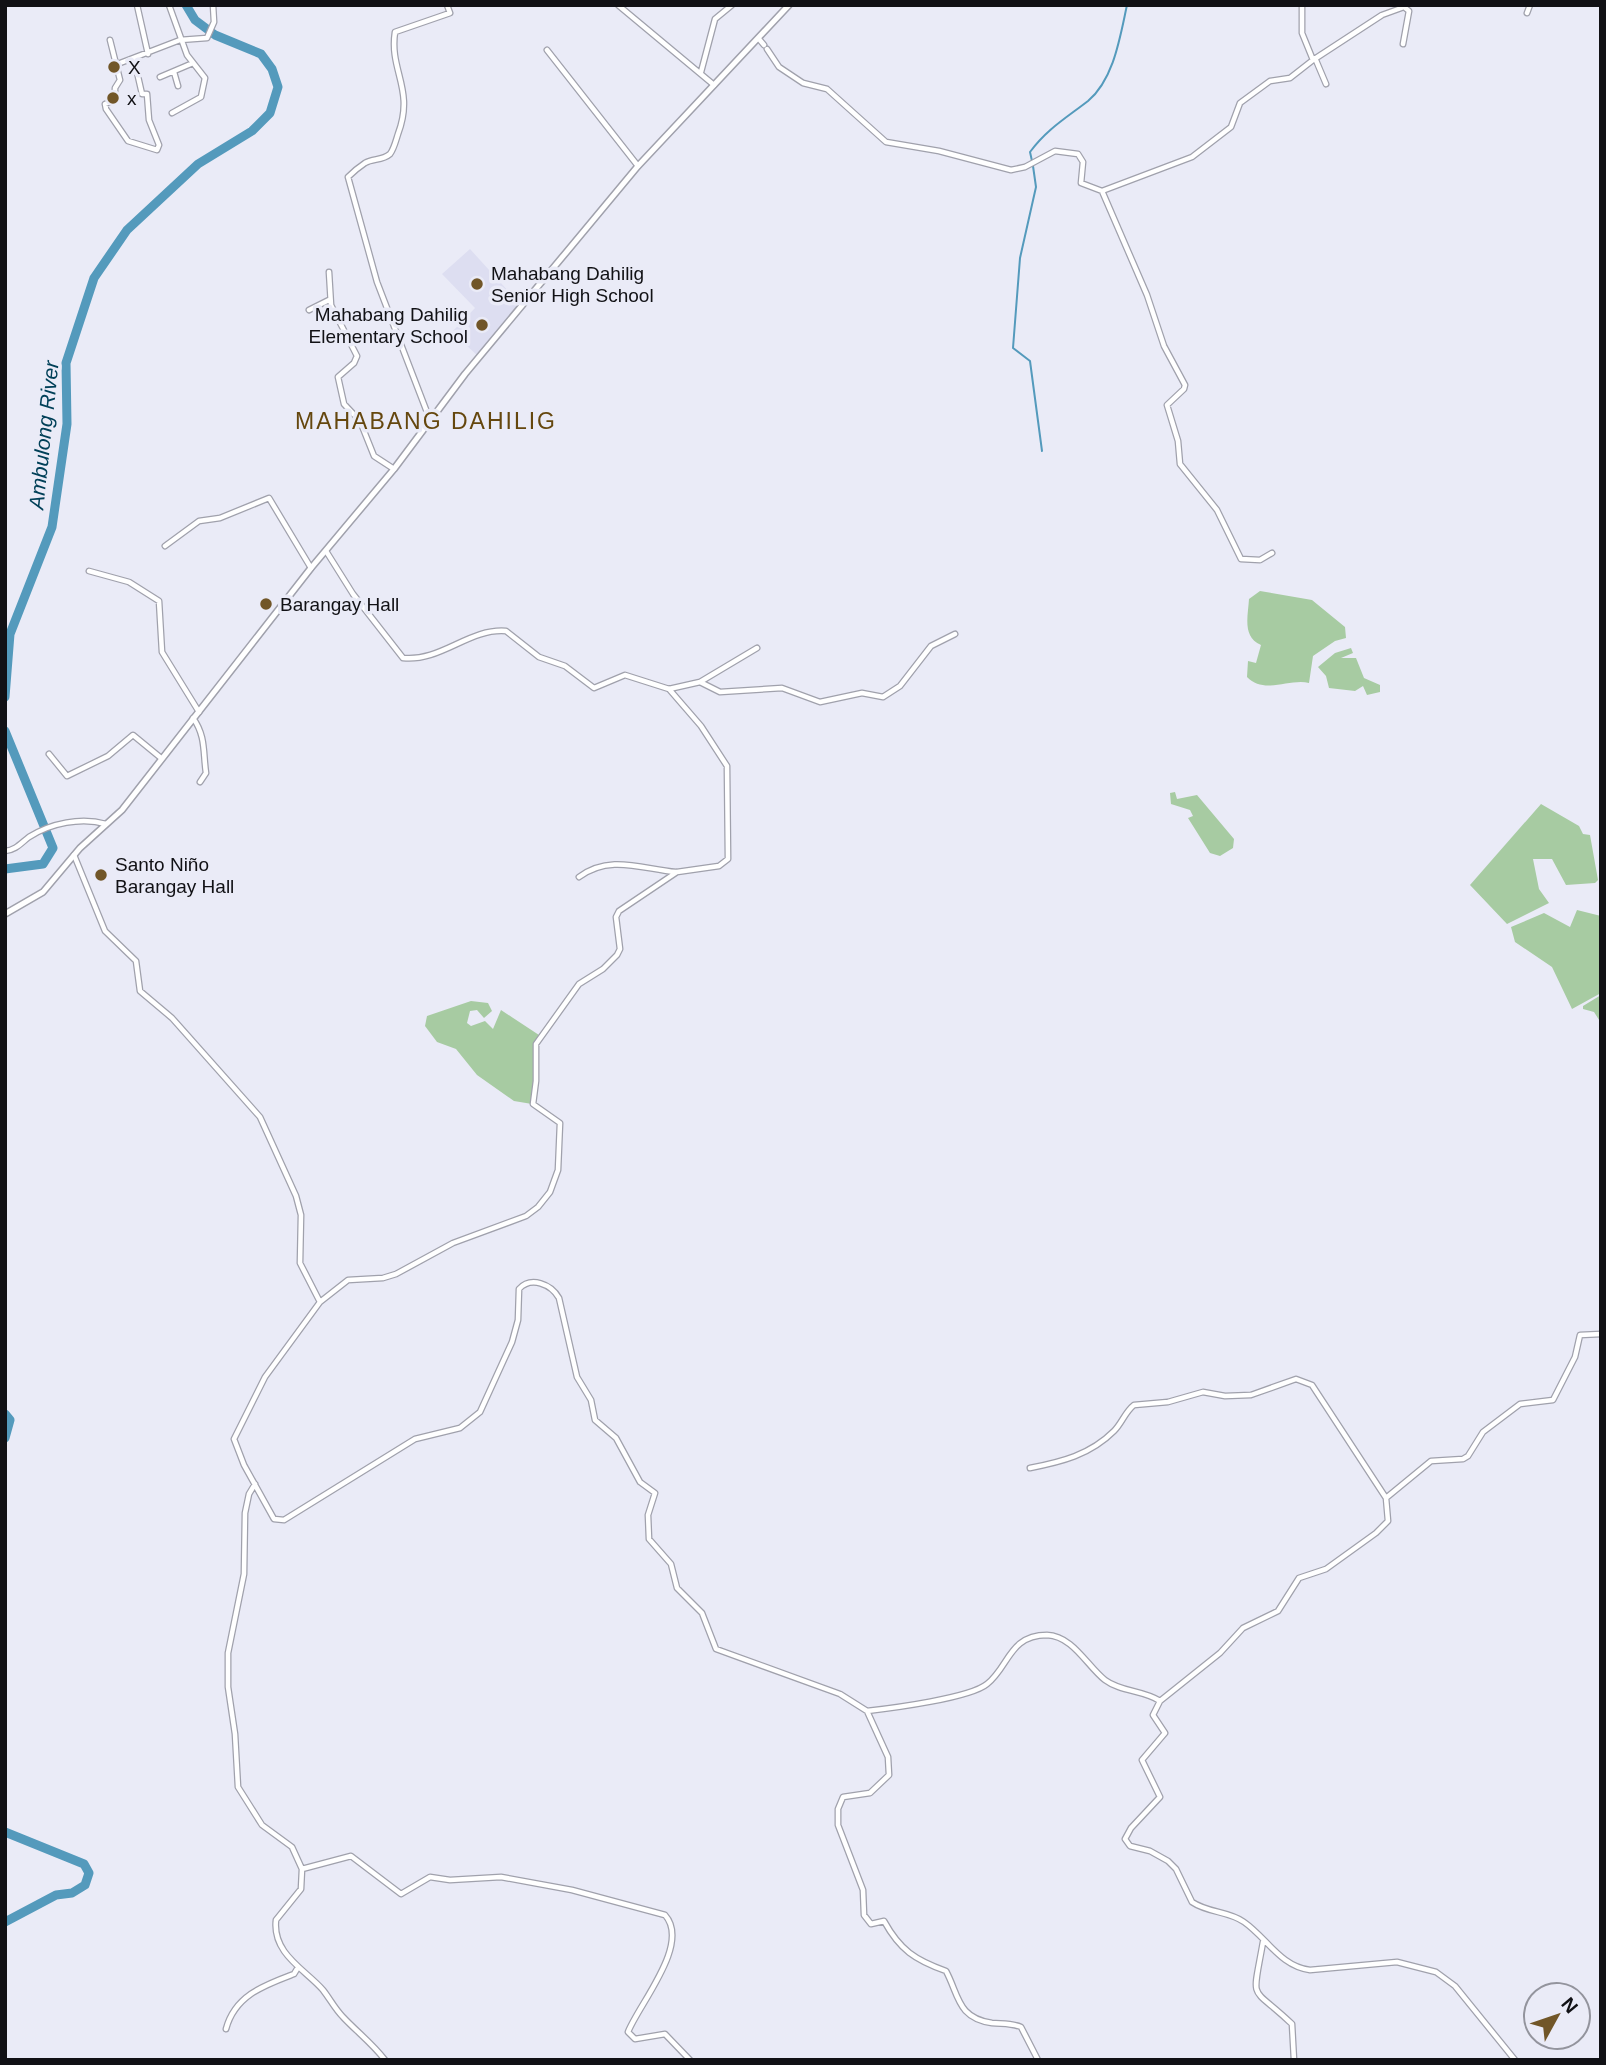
<svg xmlns="http://www.w3.org/2000/svg" width="1606" height="2065" viewBox="0 0 1606 2065" font-family="Arial,sans-serif">
<style>
.built{fill:#dddef1}
.green{fill:#a7cba2}
.lines{fill:none;stroke-linecap:round;stroke-linejoin:round}
.stream{stroke:#549abc;stroke-width:2}
.river{stroke:#549abc;stroke-width:9}
.minor-casing{stroke:#a0a1ac;stroke-width:7}
.tertiary-casing{stroke:#a0a1ac;stroke-width:8}
.minor{stroke:#fff;stroke-width:4.5}
.tertiary{stroke:#fff;stroke-width:5}
.poi-dot{fill:#715628;stroke:#eaebf7;stroke-width:2.5}
.labels{text-anchor:middle;stroke-width:7;stroke-linejoin:round;paint-order:stroke}
.poi-label{font-size:19px;fill:#111115;stroke:#eaebf7;text-anchor:start}
.water-label{font-size:21px;font-style:italic;fill:#014058;stroke:#eaebf7}
.quarter-label{font-size:23px;letter-spacing:2px;fill:#65470e;stroke:#eaebf7}
</style>
<rect width="100%" height="100%" fill="#eaebf7"/>
<path class="built" d="M 470,249 L 521,305 L 479,357 L 452,332 L 475,308 L 442,274 Z"/>
<path class="green" d="M 1260,591 L 1312,600 L 1345,627 L 1346,638 L 1335,641 L 1313,656 L 1309,683 C 1290,678 1264,695 1247,677 L 1248,661 L 1256,663 L 1261,645 C 1242,637 1248,616 1249,599 Z
M 1351,648 L 1353,653 L 1341,658 L 1356,658 L 1364,678 L 1380,685 L 1380,692 L 1367,695 L 1363,686 L 1355,691 L 1329,688 L 1326,676 L 1318,667 L 1335,653 Z
M 1175,792 L 1177,799 L 1197,795 L 1234,839 L 1233,848 L 1220,856 L 1210,853 L 1188,818 L 1193,816 L 1190,810 L 1171,804 L 1170,793 Z
M 1541,804 L 1579,826 L 1583,834 L 1590,835 L 1598,880 L 1595,883 L 1566,885 L 1552,859 L 1533,859 L 1539,889 L 1549,903 L 1507,924 L 1470,885 Z
M 1577,910 L 1601,916 L 1601,993 L 1572,1009 L 1552,967 L 1515,942 L 1511,927 L 1544,913 L 1570,927 Z
M 1601,995 L 1601,1023 L 1594,1012 L 1583,1009 L 1583,1006 Z
M 471,1001 L 488,1003 L 492,1011 L 484,1018 L 477,1010 L 470,1011 L 467,1023 L 471,1026 L 485,1021 L 493,1029 L 501,1010 L 539,1035 C 534,1045 534,1089 532,1104 L 514,1101 L 477,1075 L 456,1049 L 437,1042 L 425,1026 L 427,1016 Z"/>
<g class="lines">
<path class="stream" d="M 1174,5 L 1182,5
M 1032,161 L 1030,152 C 1047,129 1066,118 1088,101 C 1114,79 1120,37 1127,5
M 1033,166 L 1036,187 L 1020,258 L 1013,348 L 1030,361 L 1042,451"/>
<path class="river" d="M 5,697 L 10,634 L 52,527 L 67,424 L 66,363 L 94,278 L 127,230 L 198,164 L 252,131 L 270,113 L 278,87 L 272,69 L 261,54 L 215,35 L 195,20 L 186,5
M 5,731 L 53,848 L 43,864 L 5,869
M 5,1414 L 10,1420 L 5,1438
M 5,1832 L 84,1864 L 89,1873 L 85,1885 L 72,1893 L 56,1895 L 5,1922"/>
<g class="minor-casing">
<path id="minor" d="M 137,5 L 148,54
M 169,5 L 187,55 L 205,78 L 201,97 L 172,113
M 618,5 L 714,85
M 1302,5 L 1302,33 L 1313,60
M 1527,13 L 1530,5
M 759,39 L 764,45
M 110,40 L 120,80 L 115,88 L 115,100 L 105,104 L 106,109 L 128,141 L 157,150 L 159,145 L 149,120 L 147,94 L 142,94 L 134,59
M 767,49 L 779,67 L 803,83 L 827,89 L 886,142 L 939,151 L 1011,170 L 1025,167 L 1055,151 L 1078,154 L 1083,162 L 1081,183 L 1102,191 L 1192,157 L 1231,127 L 1240,103 L 1270,81 L 1290,78 L 1313,60 L 1382,15 L 1404,7 L 1409,11 L 1403,44
M 547,50 L 638,166
M 1315,58 L 1326,84
M 115,65 L 180,40 L 207,38 L 214,22 L 213,5
M 174,72 L 178,86
M 701,72 L 715,19 L 732,5
M 160,77 L 193,63
M 1102,191 L 1147,295 L 1164,346 L 1185,385 L 1184,389 L 1167,405 L 1178,441 L 1180,464 L 1217,510 L 1241,559 L 1260,560 L 1272,553
M 329,272 L 331,305 L 357,356 L 354,363 L 338,377 L 344,404 L 360,421 L 374,456 L 394,469
M 309,310 L 329,300
M 430,420 L 377,282 L 348,177 C 353,172 359,167 365,163 C 373,158 382,161 390,154 C 394,149 396,140 398,134 C 415,89 389,71 395,32 L 450,13 L 447,5
M 165,546 L 199,521 L 220,518 L 269,498 L 311,568
M 326,551 L 353,594 L 403,658 C 441,662 469,628 506,631 L 539,657 L 565,666 L 594,688 L 625,675 L 669,689 L 700,682 L 720,692 L 782,688 L 820,702 L 862,693 L 883,697 L 900,686 L 931,646 L 955,634
M 89,571 L 129,582 L 159,601 L 162,652 L 199,712
M 700,682 L 757,648
M 669,689 L 701,726 L 727,766 L 728,859 L 719,866 L 677,872 L 619,911 L 616,917 L 620,949 L 617,955 L 603,969 L 579,984 L 536,1044 L 536,1081 L 533,1104 L 560,1123 L 558,1170 L 550,1192 L 538,1207 L 526,1216 L 453,1243 L 396,1274 L 383,1278 L 348,1280 L 320,1302 L 265,1377 L 234,1439 L 244,1465 L 274,1519 L 284,1520 L 415,1439 L 460,1428 L 480,1412 L 512,1342 L 518,1320 L 519,1289 C 531,1276 551,1284 559,1298 L 577,1377 L 591,1400 L 595,1420 L 616,1438 L 640,1482 L 655,1493 L 648,1515 L 649,1539 L 671,1564 L 677,1588 L 702,1613 L 716,1649 L 840,1694 L 867,1711 C 893,1708 970,1698 987,1684 C 1009,1667 1009,1635 1047,1635 C 1073,1636 1087,1666 1105,1680 C 1121,1692 1143,1690 1160,1701
M 193,718 C 206,736 203,753 206,773 L 200,782
M 49,754 L 67,776 L 108,756 L 133,735 L 161,758
M 5,851 C 16,850 21,843 29,837 C 51,823 81,817 106,824
M 74,855 L 105,931 L 136,961 L 140,991 L 172,1018 L 260,1117 L 296,1196 L 301,1215 L 300,1263 L 320,1302
M 579,877 C 610,854 642,869 676,872
M 1030,1468 C 1061,1462 1090,1455 1114,1431 C 1122,1423 1125,1412 1134,1405 L 1168,1402 L 1203,1392 L 1225,1396 L 1251,1395 L 1296,1379 L 1312,1385 L 1386,1498 L 1388,1521 L 1376,1533 L 1326,1569 L 1299,1578 L 1278,1611 L 1243,1628 L 1220,1653 L 1160,1701 L 1153,1715 L 1165,1733 L 1142,1760 L 1160,1797 L 1131,1828 L 1125,1839 L 1130,1846 L 1150,1851 L 1168,1861 L 1176,1869 L 1192,1902 C 1208,1913 1229,1911 1244,1922 C 1267,1938 1280,1966 1310,1970 L 1397,1962 L 1436,1972 L 1455,1986 L 1515,2060
M 255,1484 L 249,1494 L 245,1513 L 244,1574 L 228,1653 L 228,1687 L 235,1734 L 238,1787 L 262,1825 L 292,1847 L 302,1869 L 301,1889 L 276,1920 C 272,1954 306,1970 323,1990 C 330,1999 335,2009 343,2017 C 357,2032 372,2043 385,2060
M 1386,1498 L 1431,1461 L 1463,1459 L 1468,1456 L 1483,1432 L 1520,1404 L 1553,1400 L 1575,1357 L 1580,1335 L 1601,1334
M 867,1711 L 888,1757 L 889,1775 L 870,1793 L 843,1797 L 838,1809 L 838,1825 L 863,1890 L 864,1915 L 871,1924 L 884,1921 C 900,1950 915,1960 946,1971 C 959,1995 957,2018 992,2023 C 1003,2024 1011,2023 1021,2027 L 1038,2060
M 302,1869 L 351,1856 L 401,1894 L 430,1877 L 450,1880 L 501,1877 L 572,1890 L 665,1915 C 691,1944 639,2004 628,2032 L 635,2039 L 665,2034 L 690,2060
M 1263,1942 C 1252,2005 1249,1983 1292,2024 L 1294,2060
M 226,2029 C 235,1995 265,1985 294,1974 L 297,1969"/>
</g>
<g class="tertiary-casing">
<path id="tertiary" d="M 5,914 L 43,892 L 80,848 L 122,810 L 311,568 L 394,469 L 465,374 L 564,255 L 638,166 L 789,5"/>
</g>
<use href="#minor" class="minor"/>
<use href="#tertiary" class="tertiary"/>
</g>
<g class="poi-dot">
<circle cx="114" cy="67" r="7"/>
<circle cx="113" cy="98" r="7"/>
<circle cx="477" cy="284" r="7"/>
<circle cx="482" cy="325" r="7"/>
<circle cx="266" cy="604" r="7"/>
<circle cx="101" cy="875" r="7"/>
</g>
<g class="labels">
<g class="poi-label">
<text x="128" y="74">X</text>
<text x="127" y="105">x</text>
<text x="491" y="280">Mahabang Dahilig<tspan x="491" dy="22">Senior High School</tspan></text>
<text x="468" y="321" text-anchor="end">Mahabang Dahilig<tspan x="468" dy="22">Elementary School</tspan></text>
<text x="280" y="611">Barangay Hall</text>
<text x="115" y="871">Santo Niño<tspan x="115" dy="22">Barangay Hall</tspan></text>
</g>
<g class="water-label">
<text transform="translate(44 435) rotate(-84)" y="7">Ambulong River</text>
</g>
<g class="quarter-label">
<text x="426" y="429">MAHABANG DAHILIG</text>
</g>
</g>
<rect width="1606" height="2065" fill="none" stroke="#111115" stroke-width="14"/>
<g transform="translate(1557 2016) rotate(50)"><circle r="33" fill="#eaebf7" stroke="#93949d" stroke-width="2"/>
<path d="M0-5L12 26L0 18L-12 26Z" fill="#715628"/>
<text y="-10" font-size="19" font-weight="bold" text-anchor="middle" fill="#111115">N</text>
</g>
</svg>
